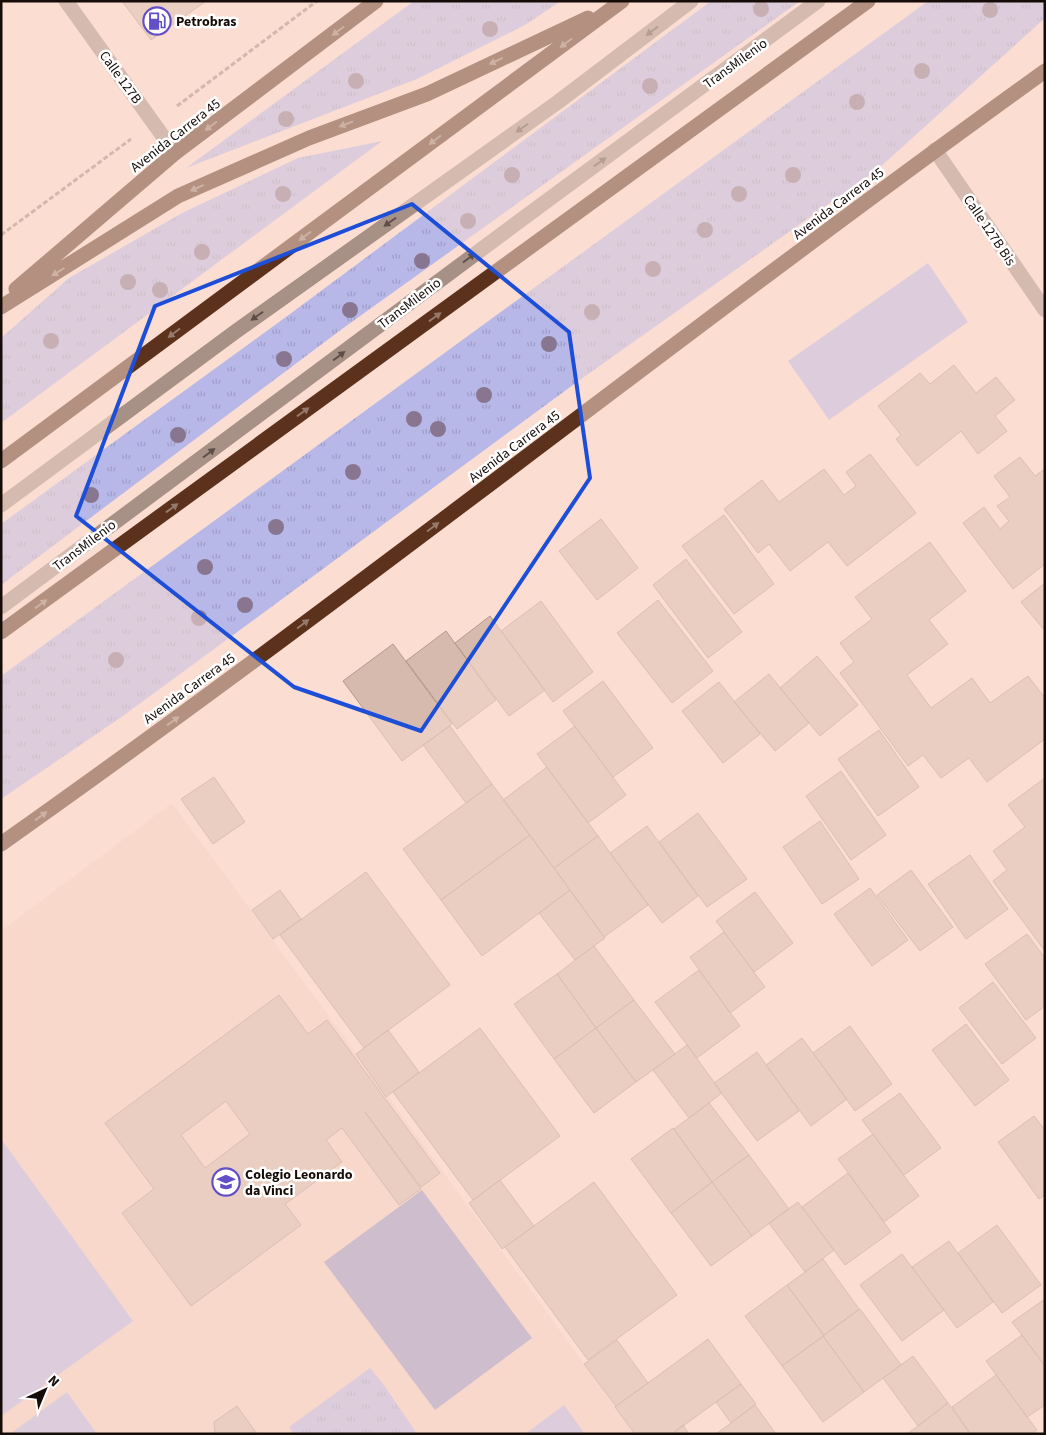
<svg xmlns="http://www.w3.org/2000/svg" width="1046" height="1435" viewBox="0 0 1046 1435" font-family="'Source Sans 3',sans-serif">
<style>
.built{fill:#f4d0c0}
.grass{fill:url(#grass-tufts)}
.garden{fill:#b8b8e8}
.water{fill:#9897c7}
.building{fill:#d6baad;stroke:#b4998d;fill-rule:evenodd}
.lines{fill:none;stroke-linecap:round;stroke-linejoin:round}
.path{stroke:#9f8a81;stroke-width:3;stroke-dasharray:5 2.5;stroke-linecap:butt}
.minor{stroke:#a79086;stroke-width:15}
.highway{stroke:#5c321d;stroke-width:15}
.tree{fill:#887690}
.oneway{fill:#957a6c}
.oneway2{fill:#5e4e47}
.marked{fill:none;stroke:#1d4ed8;stroke-width:4;stroke-linejoin:round}
.labels{text-anchor:middle;stroke-width:5;stroke-linejoin:round;paint-order:stroke}
.poi-label{font-size:14px;font-weight:bold;fill:#150c08;stroke:#fff;text-anchor:start}
.street-label{font-size:14px;fill:#150c08;stroke:#fff}
</style>
<defs>
<pattern id="grass-tufts" width="24" height="20" patternUnits="userSpaceOnUse" patternTransform="scale(1.25)"><rect width="24" height="20" fill="#b8b8e8"/><path d="M3 7l-1-3M5 7V3M7 7l1-3M15 17l-1-3M17 17v-4M19 17l1-3" fill="none" stroke="#9d9dc6"/></pattern>
</defs>
<rect width="100%" height="100%" fill="#fbded1"/>
<path class="built" d="M 172,803 L 636,1434 L 1,1434 L 1,931 Z"/>
<path class="grass" d="M 414,1 L 561,1 L 525,25 L 417,79 L 186,168 Z
M 711,1 L 800,1 L 342,329 L 1,585 L 1,524 L 290,314 Z
M 928,1 L 1045,1 L 1045,18 L 878,169 L 577,382 L 123,716 L 1,799 L 1,676 Z
M 382,141 L 1,423 L 1,338 L 69,278 L 182,213 L 298,158 Z
M 370,1368 L 384,1385 L 417,1434 L 294,1434 L 289,1427 Z"/>
<path class="garden" d="M 928,263 L 968,322 L 829,420 L 788,361 Z
M 1,1139 L 133,1321 L 1,1416 Z
M 67,1392 L 97,1434 L 10,1434 Z
M 564,1405 L 585,1434 L 525,1434 Z"/>
<path class="water" d="M 422,1190 L 532,1338 L 435,1410 L 324,1262 Z"/>
<path class="building" d="M 122,1 L 206,1 L 151,40 Z
M 954,365 L 976,393 L 996,377 L 1015,400 L 995,416 L 1007,431 L 978,454 L 961,431 L 917,466 L 896,439 L 901,435 L 878,406 L 920,373 L 930,384 Z
M 870,454 L 916,513 L 847,566 L 828,542 L 790,571 L 769,544 L 758,553 L 724,509 L 762,480 L 779,502 L 824,469 L 844,495 L 856,486 L 846,472 Z
M 1020,457 L 1035,476 L 1045,469 L 1045,564 L 1013,589 L 963,523 L 984,507 L 1000,529 L 1009,521 L 997,506 L 1010,497 L 994,476 Z
M 724,515 L 774,584 L 734,614 L 682,546 Z
M 601,519 L 638,568 L 597,600 L 559,551 Z
M 930,542 L 966,591 L 929,620 L 948,644 L 907,675 L 931,708 L 972,678 L 990,703 L 1028,676 L 1045,698 L 1045,739 L 987,782 L 969,758 L 941,778 L 923,755 L 908,766 L 840,673 L 854,662 L 840,643 L 872,619 L 855,597 Z
M 686,559 L 742,632 L 708,658 L 653,585 Z
M 1045,583 L 1045,631 L 1021,602 Z
M 658,600 L 713,671 L 672,703 L 617,633 Z
M 541,601 L 593,672 L 553,702 L 501,631 Z
M 490,616 L 545,690 L 509,716 L 455,643 Z
M 446,631 L 496,700 L 457,729 L 406,661 Z
M 393,644 L 452,724 L 402,761 L 343,681 Z
M 817,656 L 858,705 L 820,736 L 780,688 Z
M 769,674 L 809,723 L 775,751 L 734,702 Z
M 603,681 L 653,748 L 613,777 L 563,711 Z
M 719,682 L 760,734 L 723,763 L 682,711 Z
M 450,726 L 492,784 L 466,803 L 423,745 Z
M 575,726 L 626,795 L 588,823 L 537,754 Z
M 879,730 L 919,787 L 878,816 L 838,759 Z
M 547,767 L 598,836 L 554,868 L 503,800 Z
M 841,771 L 886,835 L 851,860 L 806,796 Z
M 214,777 L 245,822 L 213,844 L 181,799 Z
M 1045,778 L 1045,951 L 993,881 L 1007,870 L 993,851 L 1025,827 L 1008,805 Z
M 492,784 L 530,835 L 441,900 L 403,849 Z
M 698,813 L 747,879 L 707,907 L 659,842 Z
M 820,821 L 859,879 L 822,904 L 783,847 Z
M 647,826 L 698,896 L 662,923 L 610,853 Z
M 530,835 L 570,890 L 482,956 L 441,900 Z
M 598,836 L 648,905 L 604,937 L 554,868 Z
M 970,855 L 1008,909 L 966,939 L 928,884 Z
M 911,870 L 953,927 L 920,951 L 877,895 Z
M 366,872 L 450,985 L 364,1048 L 280,935 Z
M 870,888 L 908,940 L 872,966 L 834,914 Z
M 280,890 L 301,919 L 273,939 L 252,910 Z
M 570,890 L 605,938 L 575,960 L 539,913 Z
M 755,892 L 793,943 L 754,972 L 716,921 Z
M 724,932 L 765,987 L 730,1013 L 690,957 Z
M 1027,934 L 1045,958 L 1045,1006 L 1026,1020 L 985,964 Z
M 594,946 L 634,1000 L 596,1028 L 557,974 Z
M 699,970 L 740,1026 L 697,1058 L 655,1002 Z
M 557,974 L 596,1028 L 554,1059 L 514,1004 Z
M 993,982 L 1036,1038 L 1002,1064 L 959,1008 Z
M 279,995 L 308,1034 L 327,1020 L 440,1173 L 421,1187 L 365,1112 L 421,1189 L 399,1205 L 342,1128 L 326,1140 L 342,1162 L 285,1204 L 301,1225 L 191,1306 L 122,1213 L 154,1189 L 105,1123 ZM 226,1101 L 250,1134 L 205,1168 L 181,1135 Z
M 634,1000 L 675,1054 L 636,1082 L 596,1028 Z
M 966,1024 L 1009,1080 L 975,1106 L 932,1050 Z
M 850,1026 L 892,1084 L 855,1111 L 813,1053 Z
M 480,1028 L 560,1136 L 473,1200 L 393,1092 Z
M 596,1028 L 636,1082 L 594,1113 L 554,1059 Z
M 388,1030 L 419,1072 L 386,1097 L 356,1054 Z
M 802,1038 L 847,1099 L 811,1126 L 766,1065 Z
M 687,1045 L 722,1093 L 689,1118 L 653,1070 Z
M 757,1052 L 799,1111 L 757,1141 L 714,1083 Z
M 900,1093 L 941,1148 L 904,1175 L 862,1120 Z
M 709,1103 L 749,1155 L 712,1182 L 674,1129 Z
M 1034,1116 L 1045,1130 L 1045,1195 L 1039,1199 L 998,1142 Z
M 673,1128 L 712,1182 L 671,1213 L 631,1159 Z
M 873,1134 L 919,1196 L 884,1222 L 838,1159 Z
M 749,1155 L 789,1209 L 752,1236 L 712,1182 Z
M 848,1173 L 891,1232 L 845,1265 L 802,1207 Z
M 500,1180 L 534,1226 L 502,1249 L 469,1203 Z
M 594,1182 L 677,1295 L 588,1360 L 505,1247 Z
M 712,1182 L 752,1236 L 711,1266 L 671,1213 Z
M 798,1202 L 834,1250 L 805,1272 L 769,1223 Z
M 997,1225 L 1041,1285 L 1002,1313 L 958,1253 Z
M 949,1241 L 993,1302 L 957,1328 L 912,1267 Z
M 902,1254 L 944,1310 L 902,1341 L 860,1285 Z
M 823,1259 L 859,1309 L 824,1335 L 787,1285 Z
M 787,1285 L 824,1336 L 782,1366 L 745,1316 Z
M 1045,1299 L 1045,1366 L 1012,1322 Z
M 860,1309 L 901,1365 L 864,1392 L 823,1336 Z
M 1022,1335 L 1045,1366 L 1045,1405 L 1027,1417 L 986,1361 Z
M 823,1336 L 864,1392 L 823,1422 L 782,1366 Z
M 708,1339 L 741,1384 L 672,1434 L 635,1434 L 615,1407 Z
M 617,1340 L 648,1383 L 616,1406 L 584,1364 Z
M 913,1356 L 948,1403 L 918,1426 L 883,1378 Z
M 996,1375 L 1037,1430 L 1032,1434 L 971,1434 L 952,1407 Z
M 741,1384 L 756,1404 L 731,1423 L 716,1402 Z
M 948,1403 L 970,1434 L 907,1434 L 918,1426 Z
M 755,1405 L 776,1434 L 716,1434 L 731,1423 Z
M 237,1406 L 257,1434 L 215,1434 L 214,1422 Z
M 683,1425 L 689,1434 L 672,1434 Z"/>
<g class="lines">
<path class="path" d="M 177,106 L 317,1
M 1,235 L 131,139"/>
<path class="minor" d="M 66,1 L 175,153
M 935,150 L 1045,310
M 1,505 L 235,332 L 558,102 L 691,1
M 1,607 L 529,214 L 818,1"/>
<path class="highway" d="M 16,289 L 175,153 L 376,1
M 1,307 L 178,196 L 309,138 L 427,94 L 588,18
M 1,461 L 622,1
M 1,632 L 868,1
M 1,844 C 355,594 693,324 1045,71"/>
</g>
<g class="tree">
<circle cx="761" cy="9" r="8"/>
<circle cx="990" cy="10" r="8"/>
<circle cx="490" cy="29" r="8"/>
<circle cx="922" cy="71" r="8"/>
<circle cx="356" cy="81" r="8"/>
<circle cx="650" cy="86" r="8"/>
<circle cx="857" cy="102" r="8"/>
<circle cx="286" cy="119" r="8"/>
<circle cx="512" cy="175" r="8"/>
<circle cx="793" cy="175" r="8"/>
<circle cx="283" cy="194" r="8"/>
<circle cx="739" cy="194" r="8"/>
<circle cx="468" cy="221" r="8"/>
<circle cx="705" cy="230" r="8"/>
<circle cx="202" cy="252" r="8"/>
<circle cx="422" cy="261" r="8"/>
<circle cx="653" cy="269" r="8"/>
<circle cx="128" cy="282" r="8"/>
<circle cx="160" cy="290" r="8"/>
<circle cx="350" cy="310" r="8"/>
<circle cx="592" cy="312" r="8"/>
<circle cx="51" cy="341" r="8"/>
<circle cx="549" cy="344" r="8"/>
<circle cx="284" cy="359" r="8"/>
<circle cx="484" cy="395" r="8"/>
<circle cx="414" cy="419" r="8"/>
<circle cx="438" cy="429" r="8"/>
<circle cx="178" cy="435" r="8"/>
<circle cx="353" cy="472" r="8"/>
<circle cx="91" cy="495" r="8"/>
<circle cx="276" cy="527" r="8"/>
<circle cx="205" cy="567" r="8"/>
<circle cx="245" cy="605" r="8"/>
<circle cx="199" cy="618" r="8"/>
<circle cx="116" cy="660" r="8"/>
</g>
<defs><path id="oneway-solid" d="M-6-.8H1V-3.2L6.5 0L1 3.2V.8H-6Z" transform="scale(1.25)"/></defs>
<g class="oneway">
<use href="#oneway-solid" transform="translate(338 31) rotate(143)"/>
<use href="#oneway-solid" transform="translate(566 43) rotate(143)"/>
<use href="#oneway-solid" transform="translate(496 61) rotate(155)"/>
<use href="#oneway-solid" transform="translate(346 124) rotate(159)"/>
<use href="#oneway-solid" transform="translate(211 126) rotate(143)"/>
<use href="#oneway-solid" transform="translate(435 140) rotate(143)"/>
<use href="#oneway-solid" transform="translate(197 188) rotate(156)"/>
<use href="#oneway-solid" transform="translate(305 236) rotate(143)"/>
<use href="#oneway-solid" transform="translate(58 272) rotate(148)"/>
<use href="#oneway-solid" transform="translate(435 317) rotate(-36)"/>
<use href="#oneway-solid" transform="translate(174 333) rotate(143)"/>
<use href="#oneway-solid" transform="translate(303 412) rotate(-36)"/>
<use href="#oneway-solid" transform="translate(172 508) rotate(-36)"/>
<use href="#oneway-solid" transform="translate(433 527) rotate(-37)"/>
<use href="#oneway-solid" transform="translate(41 604) rotate(-36)"/>
<use href="#oneway-solid" transform="translate(303 624) rotate(-37)"/>
<use href="#oneway-solid" transform="translate(173 721) rotate(-36)"/>
<use href="#oneway-solid" transform="translate(41 816) rotate(-36)"/>
</g>
<g class="oneway2">
<use href="#oneway-solid" transform="translate(652 31) rotate(143)"/>
<use href="#oneway-solid" transform="translate(522 128) rotate(145)"/>
<use href="#oneway-solid" transform="translate(600 162) rotate(-36)"/>
<use href="#oneway-solid" transform="translate(390 222) rotate(145)"/>
<use href="#oneway-solid" transform="translate(469 258) rotate(-37)"/>
<use href="#oneway-solid" transform="translate(257 316) rotate(145)"/>
<use href="#oneway-solid" transform="translate(339 356) rotate(-37)"/>
<use href="#oneway-solid" transform="translate(209 453) rotate(-37)"/>
</g>
<path d="M0 0H1046V1435H0ZM 412,204 L 569,332 L 590,478 L 421,731 L 294,687 L 76,516 L 155,306 Z" fill="#fbded1" fill-opacity=".55" fill-rule="evenodd"/>
<path class="marked" d="M 412,204 L 569,332 L 590,478 L 421,731 L 294,687 L 76,516 L 155,306 Z"/>
<defs>
<g id="fuel-ring" transform="scale(1.4375)"><circle r="9.5" fill="#fff" stroke="#624ec7" stroke-width="1.5"/><path d="M-5.5-6h7V0h2V4h1.3V-2.5L3-4.5l.8-.8L6-3V5H2.5V1h-1V6h-7ZM-4.2-4.7v3.2H.2V-4.7Z" fill="#624ec7"/></g>
<g id="school-ring" transform="scale(1.4375)"><circle r="9.5" fill="#fff" stroke="#624ec7" stroke-width="1.5"/><path d="M0-5L7-2L0 1L-7-2ZM-4 1L0 2.5L4 1V4Q0 6-4 4Z" fill="#624ec7"/></g>
</defs>
<g fill-rule="evenodd">
<use href="#fuel-ring" x="157" y="21"/>
<use href="#school-ring" x="226" y="1182"/>
</g>
<g class="labels">
<g class="poi-label">
<text x="176" y="26">Petrobras</text>
<text x="245" y="1179">Colegio Leonardo<tspan x="245" dy="16">da Vinci</tspan></text>
</g>
<g class="street-label">
<text transform="translate(735 63) rotate(-36)" y="5">TransMilenio</text>
<text transform="translate(121 77) rotate(54)" y="5">Calle 127B</text>
<text transform="translate(175 135) rotate(-38)" y="5">Avenida Carrera 45</text>
<text transform="translate(838 203) rotate(-37)" y="5">Avenida Carrera 45</text>
<text transform="translate(990 230) rotate(56)" y="5">Calle 127B Bis</text>
<text transform="translate(409 303) rotate(-37)" y="5">TransMilenio</text>
<text transform="translate(514 446) rotate(-37)" y="5">Avenida Carrera 45</text>
<text transform="translate(84 545) rotate(-37)" y="5">TransMilenio</text>
<text transform="translate(189 688) rotate(-36)" y="5">Avenida Carrera 45</text>
</g>
</g>
<rect width="1046" height="1435" fill="none" stroke="#150c08" stroke-width="5"/>
<g transform="translate(45 1390) rotate(44)" stroke="#ffffff" stroke-width="4" paint-order="stroke">
<path d="M0-4L9 19L0 12L-9 19Z" fill="#150c08"/>
<text y="-8" font-size="14" font-weight="bold" text-anchor="middle" fill="#150c08">N</text>
</g>
</svg>
